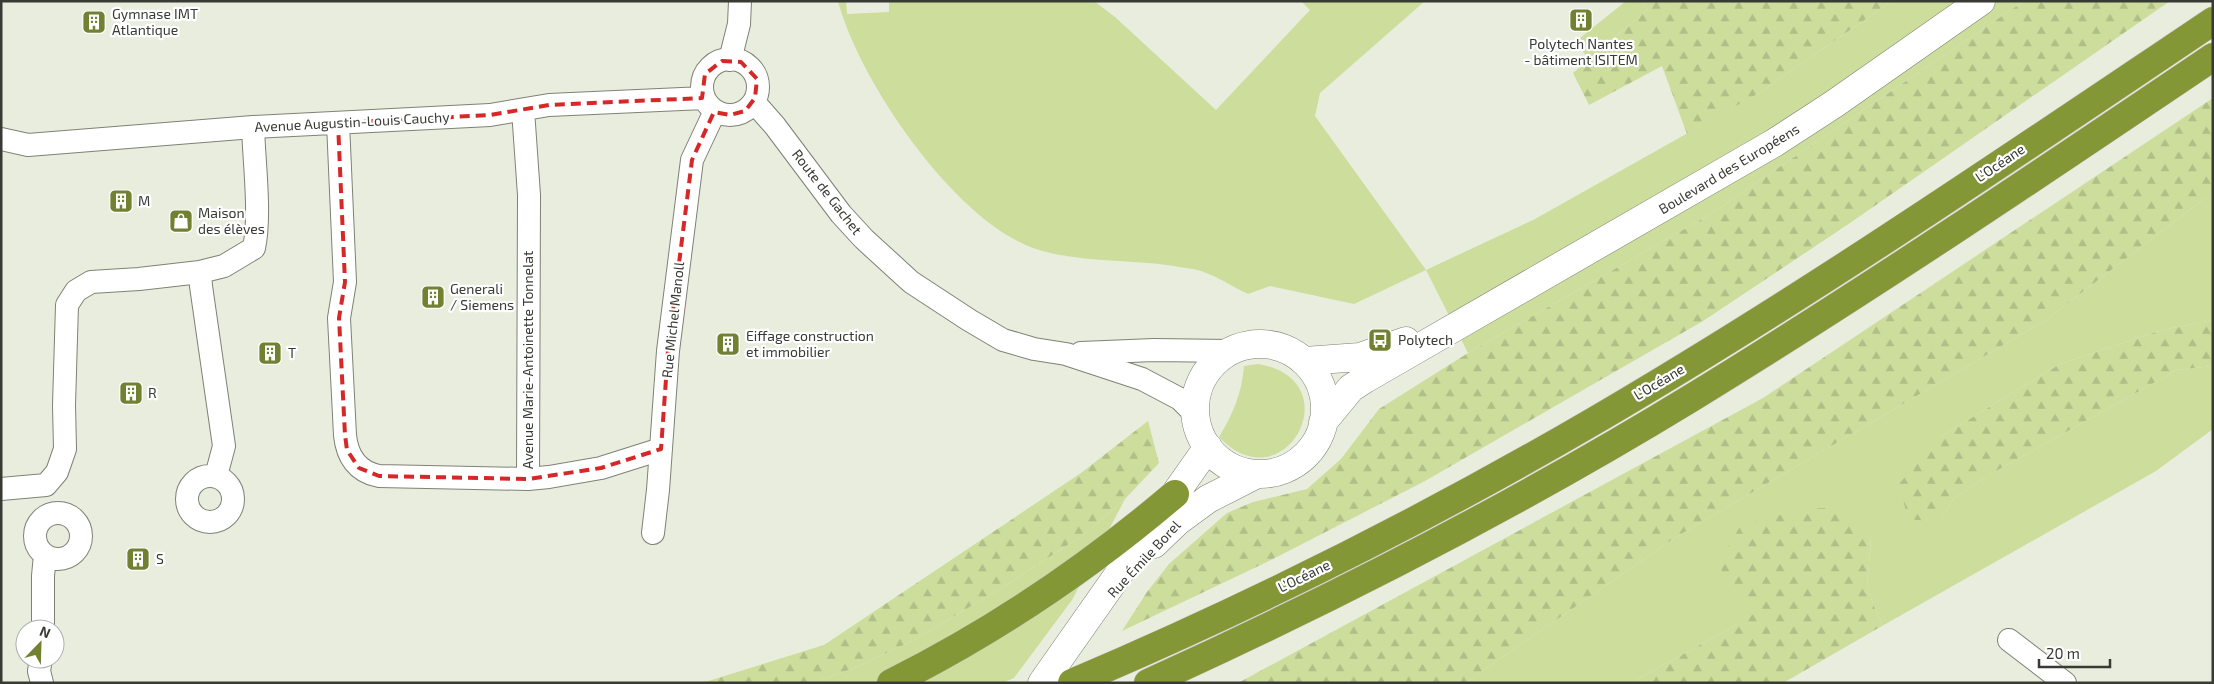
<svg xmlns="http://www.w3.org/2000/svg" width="2214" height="684" viewBox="0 0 2214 684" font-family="'Exo 2',sans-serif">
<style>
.grass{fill:#ccdd9c}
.forest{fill:url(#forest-firs)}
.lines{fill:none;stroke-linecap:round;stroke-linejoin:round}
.minor-casing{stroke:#7e8274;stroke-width:24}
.tertiary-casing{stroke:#7e8274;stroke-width:29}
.motorway-casing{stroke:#cbccca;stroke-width:29}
.minor{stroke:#fff;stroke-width:22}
.tertiary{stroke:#fff;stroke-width:28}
.motorway{stroke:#839737;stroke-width:28}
.marked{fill:none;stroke:#d62828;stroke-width:4;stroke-dasharray:10 6;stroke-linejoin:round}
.labels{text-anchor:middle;stroke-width:4.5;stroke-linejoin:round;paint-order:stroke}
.poi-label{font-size:14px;fill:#383a34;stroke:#fff;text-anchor:start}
.street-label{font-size:14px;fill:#383a34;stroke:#fff}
</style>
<defs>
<pattern id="forest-firs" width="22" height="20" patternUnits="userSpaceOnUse" patternTransform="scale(1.25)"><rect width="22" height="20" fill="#ccdd9c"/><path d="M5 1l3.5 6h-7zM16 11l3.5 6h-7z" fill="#b0be87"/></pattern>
</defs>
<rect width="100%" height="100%" fill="#e9edde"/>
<path class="grass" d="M 838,1 L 846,1 L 847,14 L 889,12 L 889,1 L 1094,1 L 1115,17 L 1216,110 L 1310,10 L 1301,1 L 1425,1 L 1320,93 L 1315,116 L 1426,270 L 1535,219 L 1759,93 L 1892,1 L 2024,1 L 1709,215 L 1468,353 L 1426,270 L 1354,304 L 1270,286 L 1248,294 C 1233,287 1217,276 1201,271 C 1192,268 1183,268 1174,266 C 1129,259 1080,263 1036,249 C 955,222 859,81 838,1 Z
M 1626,1 L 1642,1 L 1647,10 L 1589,59 L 1575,42 Z
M 2213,192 L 2213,320 L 2162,330 L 2060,364 L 1940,437 L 1939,522 L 1953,499 L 1987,476 L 2177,370 L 2213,366 L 2213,429 L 2156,471 L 1882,626 L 1867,588 L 1871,538 L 1729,585 L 1759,611 L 1733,627 L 1630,683 L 1465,683 L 1676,537 L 2046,320 Z
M 1258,364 C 1353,380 1284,506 1219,437 C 1233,414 1242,393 1244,366 Z
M 1125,499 L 1072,600 L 1014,678 L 1002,683 L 812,683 L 857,667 L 912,641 L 1000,589 L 1086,533 Z"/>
<path class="forest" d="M 1642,1 L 1892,1 L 1759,93 L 1687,134 L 1662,66 L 1589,105 L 1573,73 L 1647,10 Z
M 2024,1 L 2170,1 L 1850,223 L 1703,321 L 1425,481 L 1271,560 L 1122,631 L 1147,592 L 1169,564 L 1227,513 L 1253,502 L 1307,489 L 1341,459 L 1379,409 L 1468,353 L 1709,215 Z
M 2213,98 L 2213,192 L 2046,320 L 1676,537 L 1465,683 L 1238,683 L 1763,398 Z
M 2213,320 L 2213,366 L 2177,370 L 1987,476 L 1953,499 L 1939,522 L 1908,519 L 1899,484 L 1940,437 L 2060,364 L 2162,330 Z
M 1148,421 L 1159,463 L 1125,499 L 1086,533 L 1000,589 L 912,641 L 857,667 L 812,683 L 702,683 L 824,645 L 1081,473 Z
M 1841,507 L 1871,538 L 1867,588 L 1882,626 L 1783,683 L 1630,683 L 1733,627 L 1758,611 L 1729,585 L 1718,563 L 1741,525 L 1803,509 Z"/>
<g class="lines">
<g class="minor-casing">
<path id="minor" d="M702 87a28 28 0 1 1 56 0a28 28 0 1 1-56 0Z
M 730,60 L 739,24 L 740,1
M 754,102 L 775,126 L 841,214 L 864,239 L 911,282 L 969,320 L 1003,340 L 1034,349 L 1066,354 L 1142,379 L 1180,399 L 1195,414
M 523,110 L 529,195 L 528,479
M 338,123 L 345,282 L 339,318 L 345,435 C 347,456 357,472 379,476 L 528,479 L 549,477 L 601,468 L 661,449
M 1,139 L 28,145 L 253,127 L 490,115 L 549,105 L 704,98
M 200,272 L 201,286 L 224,446 L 216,476
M 1081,353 L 1154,350 L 1230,351
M187 499a23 23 0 1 1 46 0a23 23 0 1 1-46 0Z
M 1,489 L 46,485 L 57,472 L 65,449 L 64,405 L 67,305 L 76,291 L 91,282 L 139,279 L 200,272 L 224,266 L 254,248 C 261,215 254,162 253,127
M35 536a23 23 0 1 1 46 0a23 23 0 1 1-46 0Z
M 653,533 L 658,490 L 668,351 L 692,160 L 715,111
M 43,629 L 43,576 L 45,555
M 2009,640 L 2065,683
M 41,659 L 39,671 L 42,683"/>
</g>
<g class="tertiary-casing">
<path id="tertiary" d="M1195 409a65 65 0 1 1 130 0a65 65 0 1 1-130 0Z
M 1305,361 L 1360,357 L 1406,341
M 1323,422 L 1351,388 L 1365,379 L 1774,143 L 1834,104 L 1981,1
M 1154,544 L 1178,521 L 1208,499 L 1257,474
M 1042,683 L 1208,447"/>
</g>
<g class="motorway-casing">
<path id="motorway" d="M 891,683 C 993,632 1088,568 1175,494
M 1072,683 C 1251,607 1426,519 1594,421 C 1806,297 2009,158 2213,21
M 1148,683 C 1335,598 1518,504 1693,397 C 1869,289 2041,173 2213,57"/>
</g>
<use href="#minor" class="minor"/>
<use href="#tertiary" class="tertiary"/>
<use href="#motorway" class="motorway"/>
</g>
<path class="marked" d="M 722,61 L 741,62 L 757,79 L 755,98 L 745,111 L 730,115 L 714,112 L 692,160 L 668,351 L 661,449 L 601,468 L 528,479 L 379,476 L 359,468 L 347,450 L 345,435 L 339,318 L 345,282 L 338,123 L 490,115 L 549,105 L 702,98 L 705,74 Z"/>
<defs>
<g id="building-square" transform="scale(1.25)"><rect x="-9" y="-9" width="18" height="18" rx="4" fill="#718131" stroke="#fff"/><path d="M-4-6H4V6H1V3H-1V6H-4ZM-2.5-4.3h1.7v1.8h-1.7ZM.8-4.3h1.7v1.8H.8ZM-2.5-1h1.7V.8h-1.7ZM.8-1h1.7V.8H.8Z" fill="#fff"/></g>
<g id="shop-square" transform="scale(1.25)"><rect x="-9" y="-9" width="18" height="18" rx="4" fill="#718131" stroke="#fff"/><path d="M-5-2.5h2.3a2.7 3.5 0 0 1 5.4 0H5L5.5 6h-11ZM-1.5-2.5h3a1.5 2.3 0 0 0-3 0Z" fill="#fff"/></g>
<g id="bus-square" transform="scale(1.25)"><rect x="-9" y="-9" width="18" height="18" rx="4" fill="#718131" stroke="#fff"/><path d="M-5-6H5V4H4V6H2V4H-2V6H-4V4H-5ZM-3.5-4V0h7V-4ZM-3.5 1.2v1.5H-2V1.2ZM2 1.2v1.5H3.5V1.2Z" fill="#fff"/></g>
</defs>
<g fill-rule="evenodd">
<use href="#building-square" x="1581" y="20"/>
<use href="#building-square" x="94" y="22"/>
<use href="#building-square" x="121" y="201"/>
<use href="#shop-square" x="181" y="221"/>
<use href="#building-square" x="433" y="297"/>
<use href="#bus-square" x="1380" y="340"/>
<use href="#building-square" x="728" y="344"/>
<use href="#building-square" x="270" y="353"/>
<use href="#building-square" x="131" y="393"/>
<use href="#building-square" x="138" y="559"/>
</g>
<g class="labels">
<g class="poi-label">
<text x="112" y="19">Gymnase IMT<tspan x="112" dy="16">Atlantique</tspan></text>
<text x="1581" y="49" text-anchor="middle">Polytech Nantes<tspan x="1581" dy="16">- bâtiment ISITEM</tspan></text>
<text x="138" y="206">M</text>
<text x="198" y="218">Maison<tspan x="198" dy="16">des élèves</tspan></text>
<text x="450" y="294">Generali<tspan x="450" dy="16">/ Siemens</tspan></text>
<text x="746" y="341">Eiffage construction<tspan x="746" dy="16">et immobilier</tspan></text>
<text x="1398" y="345">Polytech</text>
<text x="288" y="358">T</text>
<text x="148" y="398">R</text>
<text x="156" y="564">S</text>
</g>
<g class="street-label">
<text transform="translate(352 122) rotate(-3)" y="5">Avenue Augustin-Louis Cauchy</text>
<text transform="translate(2000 163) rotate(-34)" y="5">L’Océane</text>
<text transform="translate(1729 169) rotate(-31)" y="5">Boulevard des Européens</text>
<text transform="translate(827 192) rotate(52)" y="5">Route de Gachet</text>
<text transform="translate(673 320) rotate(-84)" y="5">Rue Michel Manoll</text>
<text transform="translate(528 360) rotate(-90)" y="5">Avenue Marie-Antoinette Tonnelat</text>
<text transform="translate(1659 382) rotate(-31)" y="5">L’Océane</text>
<text transform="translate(1144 559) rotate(-47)" y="5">Rue Émile Borel</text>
<text transform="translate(1304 576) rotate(-26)" y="5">L’Océane</text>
</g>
</g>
<rect width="2214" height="684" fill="none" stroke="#383a34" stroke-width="5"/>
<g transform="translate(40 644) rotate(23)"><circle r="24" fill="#ffffff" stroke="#afb0ae"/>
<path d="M0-4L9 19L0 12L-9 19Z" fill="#718131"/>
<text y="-8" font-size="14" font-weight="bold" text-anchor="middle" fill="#383a34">N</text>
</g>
<path d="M2039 659v8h71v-8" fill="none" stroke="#383a34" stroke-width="2.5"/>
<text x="2046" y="659" font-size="15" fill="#383a34" stroke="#ffffff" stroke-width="4" paint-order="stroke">20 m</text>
</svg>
